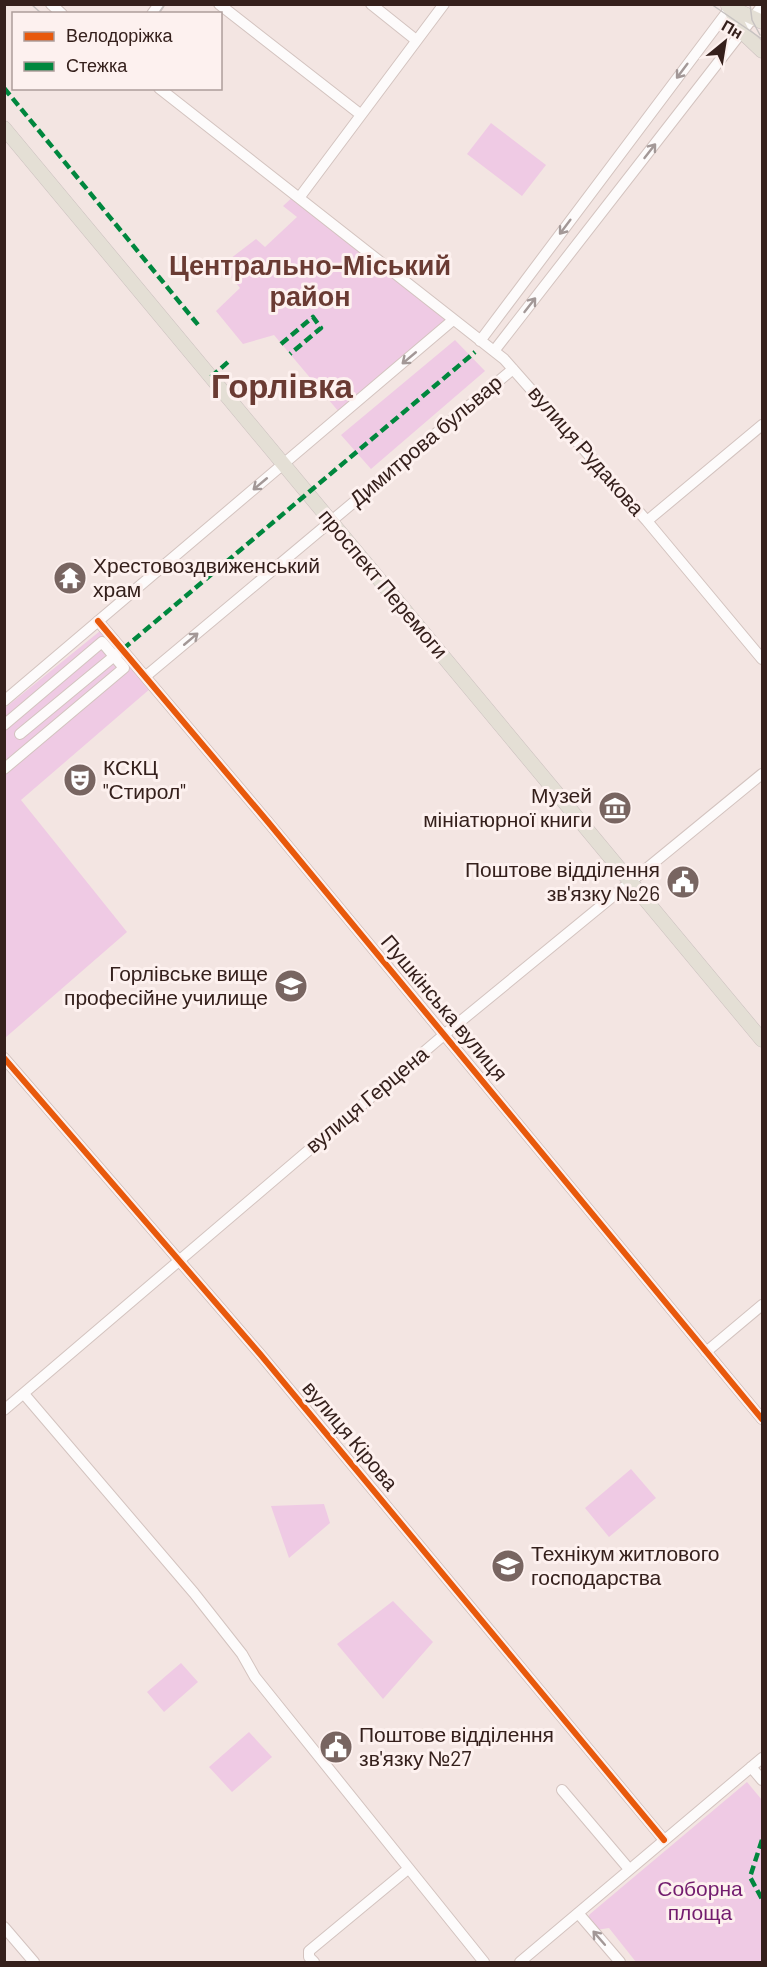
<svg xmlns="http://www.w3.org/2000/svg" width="767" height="1967" viewBox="0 0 767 1967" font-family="Barlow,sans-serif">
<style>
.park{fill:#efcae4}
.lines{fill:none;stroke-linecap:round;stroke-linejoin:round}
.minor-casing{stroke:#d3c3bf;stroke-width:12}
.major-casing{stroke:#cbc0bf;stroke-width:15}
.minor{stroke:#fdfbfb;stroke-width:10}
.major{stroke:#e4dfd5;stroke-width:14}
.tram{stroke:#c7c2c1;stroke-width:1.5}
.quiet{stroke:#00873e;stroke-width:4.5;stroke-dasharray:9 4.5;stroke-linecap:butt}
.cycleway-casing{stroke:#fdf1ef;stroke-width:10}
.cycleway{stroke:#e8590c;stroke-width:6}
.oneway{stroke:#a39897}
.labels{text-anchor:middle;stroke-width:6;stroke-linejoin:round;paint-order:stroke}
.street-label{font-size:21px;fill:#35201c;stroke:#fdf1ef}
.poi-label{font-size:21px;fill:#35201c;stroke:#fdf1ef;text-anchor:start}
.park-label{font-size:21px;fill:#731c6e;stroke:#fdf1ef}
.district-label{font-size:27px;font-weight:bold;fill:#6a3b33;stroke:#fdf1ef}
.town-label{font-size:33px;font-weight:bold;fill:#6a3b33;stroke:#fdf1ef}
</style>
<rect width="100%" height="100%" fill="#f3e5e2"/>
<path class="park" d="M 491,123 L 546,165 L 522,196 L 467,154 Z
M 296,194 L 453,317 L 339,412 L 274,335 L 243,344 L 216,311 L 240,288 L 222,265 L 256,239 L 265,247 L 297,217 L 283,206 Z
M 455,340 L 485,371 L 371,469 L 341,435 Z
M 100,631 L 151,688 L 21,800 L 127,932 L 5,1038 L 5,708 Z
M 631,1469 L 656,1498 L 609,1537 L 585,1508 Z
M 324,1504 L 330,1523 L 289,1558 L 271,1506 Z
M 393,1601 L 433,1642 L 383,1699 L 337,1644 Z
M 181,1663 L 198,1682 L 164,1712 L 147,1692 Z
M 249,1732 L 272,1757 L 232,1792 L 209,1767 Z
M 747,1782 L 762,1800 L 762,1962 L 636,1962 L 609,1928 L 596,1930 L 588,1917 L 590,1914 Z"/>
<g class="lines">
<g class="minor-casing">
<path id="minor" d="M 51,4 L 62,14
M 219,4 L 360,114
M 371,4 L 416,40
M 152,14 L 159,4
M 159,88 L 504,359 L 647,521 L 762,659
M 299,198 L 444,4
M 480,341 L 733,4
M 494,351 L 762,6
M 647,521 L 762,425
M 98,621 L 268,822 L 762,1419
M 146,676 L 513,369
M 4,701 L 453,320
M 4,725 L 102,642 L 124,668 L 4,769
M 20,734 L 118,653
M 4,1058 L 260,1354 L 664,1840
M 706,1352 L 762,1305
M 24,1394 L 194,1593 L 242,1654 L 255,1677 L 484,1962
M 4,1410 L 445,1034 L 762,774
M 751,1767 L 762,1780
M 562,1790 L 629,1869
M 578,1913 L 620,1962
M 4,1927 L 34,1962
M 314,1962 L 309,1957 L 309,1951 L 408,1869
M 520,1962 L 762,1758"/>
</g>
<g class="major-casing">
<path id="major" d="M 728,6 L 762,22
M 730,8 L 742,32 L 762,51
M 4,128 L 762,1040"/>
</g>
<use href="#minor" class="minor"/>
<use href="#major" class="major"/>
<path class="tram" d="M 31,4 L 42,14
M 711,4 L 762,39
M 750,4 L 752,20 L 760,35
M 158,14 L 165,4"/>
<path class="quiet" d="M 4,88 L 199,326
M 281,344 L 313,317 L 321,328 L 290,354
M 211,377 L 228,362
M 123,649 L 475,352
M 762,1840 L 750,1877 L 762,1899"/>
<g class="cycleway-casing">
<path id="cycleway" d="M 98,621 L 268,822 L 762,1419
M 4,1058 L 260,1354 L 664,1840"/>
</g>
<use href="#cycleway" class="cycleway"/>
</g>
<defs><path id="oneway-shaft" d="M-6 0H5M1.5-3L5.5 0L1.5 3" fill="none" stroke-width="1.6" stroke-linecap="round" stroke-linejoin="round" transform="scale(1.5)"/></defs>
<g class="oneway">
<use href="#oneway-shaft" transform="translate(682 71) rotate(127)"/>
<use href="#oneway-shaft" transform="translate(650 151) rotate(-52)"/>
<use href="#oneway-shaft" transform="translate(565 227) rotate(127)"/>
<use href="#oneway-shaft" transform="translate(530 305) rotate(-52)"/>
<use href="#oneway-shaft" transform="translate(409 358) rotate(140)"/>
<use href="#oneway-shaft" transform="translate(260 484) rotate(140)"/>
<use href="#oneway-shaft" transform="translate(191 639) rotate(-40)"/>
<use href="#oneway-shaft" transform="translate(599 1938) rotate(-131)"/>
</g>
<defs>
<g id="temple-disc" transform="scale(1.725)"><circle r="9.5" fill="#786561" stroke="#fdf1ef"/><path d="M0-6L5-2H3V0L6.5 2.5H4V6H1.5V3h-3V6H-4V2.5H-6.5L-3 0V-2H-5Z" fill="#fff"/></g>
<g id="theatre-disc" transform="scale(1.725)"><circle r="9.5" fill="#786561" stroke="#fdf1ef"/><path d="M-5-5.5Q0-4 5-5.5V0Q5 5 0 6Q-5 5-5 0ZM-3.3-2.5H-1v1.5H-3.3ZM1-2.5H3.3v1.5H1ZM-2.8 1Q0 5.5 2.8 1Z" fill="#fff"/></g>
<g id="museum-disc" transform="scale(1.725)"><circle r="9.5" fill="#786561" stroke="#fdf1ef"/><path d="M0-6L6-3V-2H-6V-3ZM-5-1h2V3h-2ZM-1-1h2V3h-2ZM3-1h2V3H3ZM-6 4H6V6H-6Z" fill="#fff"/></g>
<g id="civic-disc" transform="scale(1.725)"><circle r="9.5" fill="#786561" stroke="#fdf1ef"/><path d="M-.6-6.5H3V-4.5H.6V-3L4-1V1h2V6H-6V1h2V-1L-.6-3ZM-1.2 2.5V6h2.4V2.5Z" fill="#fff"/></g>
<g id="university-disc" transform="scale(1.725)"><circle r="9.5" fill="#786561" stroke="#fdf1ef"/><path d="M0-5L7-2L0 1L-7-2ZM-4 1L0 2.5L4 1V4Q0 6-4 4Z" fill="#fff"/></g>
</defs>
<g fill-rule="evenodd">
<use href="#temple-disc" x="70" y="578"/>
<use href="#theatre-disc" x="80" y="780"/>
<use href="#museum-disc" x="615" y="808"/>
<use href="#civic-disc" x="683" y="882"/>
<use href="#university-disc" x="291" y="986"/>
<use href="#university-disc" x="508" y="1566"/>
<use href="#civic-disc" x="336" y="1747"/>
</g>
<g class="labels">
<g class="street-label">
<text transform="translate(426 441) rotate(-40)" y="7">Димитрова бульвар</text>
<text transform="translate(586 451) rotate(49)" y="7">вулиця Рудакова</text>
<text transform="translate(383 584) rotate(50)" y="7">проспект Перемоги</text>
<text transform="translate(444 1008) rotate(50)" y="7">Пушкінська вулиця</text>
<text transform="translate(367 1100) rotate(-40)" y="7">вулиця Герцена</text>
<text transform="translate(350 1436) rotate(50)" y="7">вулиця Кірова</text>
</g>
<g class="poi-label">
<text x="93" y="573">Хрестовоздвиженський<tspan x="93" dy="24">храм</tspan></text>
<text x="103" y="775">КСКЦ<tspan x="103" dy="24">"Стирол"</tspan></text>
<text x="592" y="803" text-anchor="end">Музей<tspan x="592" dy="24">мініатюрної книги</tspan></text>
<text x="660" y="877" text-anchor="end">Поштове відділення<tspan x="660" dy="24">зв'язку №26</tspan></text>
<text x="268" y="981" text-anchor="end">Горлівське вище<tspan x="268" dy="24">професійне училище</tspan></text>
<text x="531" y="1561">Технікум житлового<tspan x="531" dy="24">господарства</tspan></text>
<text x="359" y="1742">Поштове відділення<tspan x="359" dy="24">зв'язку №27</tspan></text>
</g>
<g class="park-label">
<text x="700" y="1896">Соборна<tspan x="700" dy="24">площа</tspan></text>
</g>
<g class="district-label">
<text x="310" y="275">Центрально-Міський<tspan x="310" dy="31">район</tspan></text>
</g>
<g class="town-label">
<text x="282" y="398">Горлівка</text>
</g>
</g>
<rect width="767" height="1967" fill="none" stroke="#35201c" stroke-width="12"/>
<rect x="12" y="12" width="210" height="78" fill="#fdf1ef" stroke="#ad9d9b" stroke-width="1.5"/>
<rect x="24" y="32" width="30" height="9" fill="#e8590c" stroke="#ad9d9b" stroke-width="1.5"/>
<text x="66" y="42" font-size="18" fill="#35201c">Велодоріжка</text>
<rect x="24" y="62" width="30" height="9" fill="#00873e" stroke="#ad9d9b" stroke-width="1.5"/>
<text x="66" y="72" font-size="18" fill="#35201c">Стежка</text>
<g transform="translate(725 42) rotate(30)" stroke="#fdf1ef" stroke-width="4.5" paint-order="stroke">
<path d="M0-4.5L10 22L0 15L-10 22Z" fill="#35201c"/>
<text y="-9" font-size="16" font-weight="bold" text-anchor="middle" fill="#35201c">Пн</text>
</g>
</svg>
